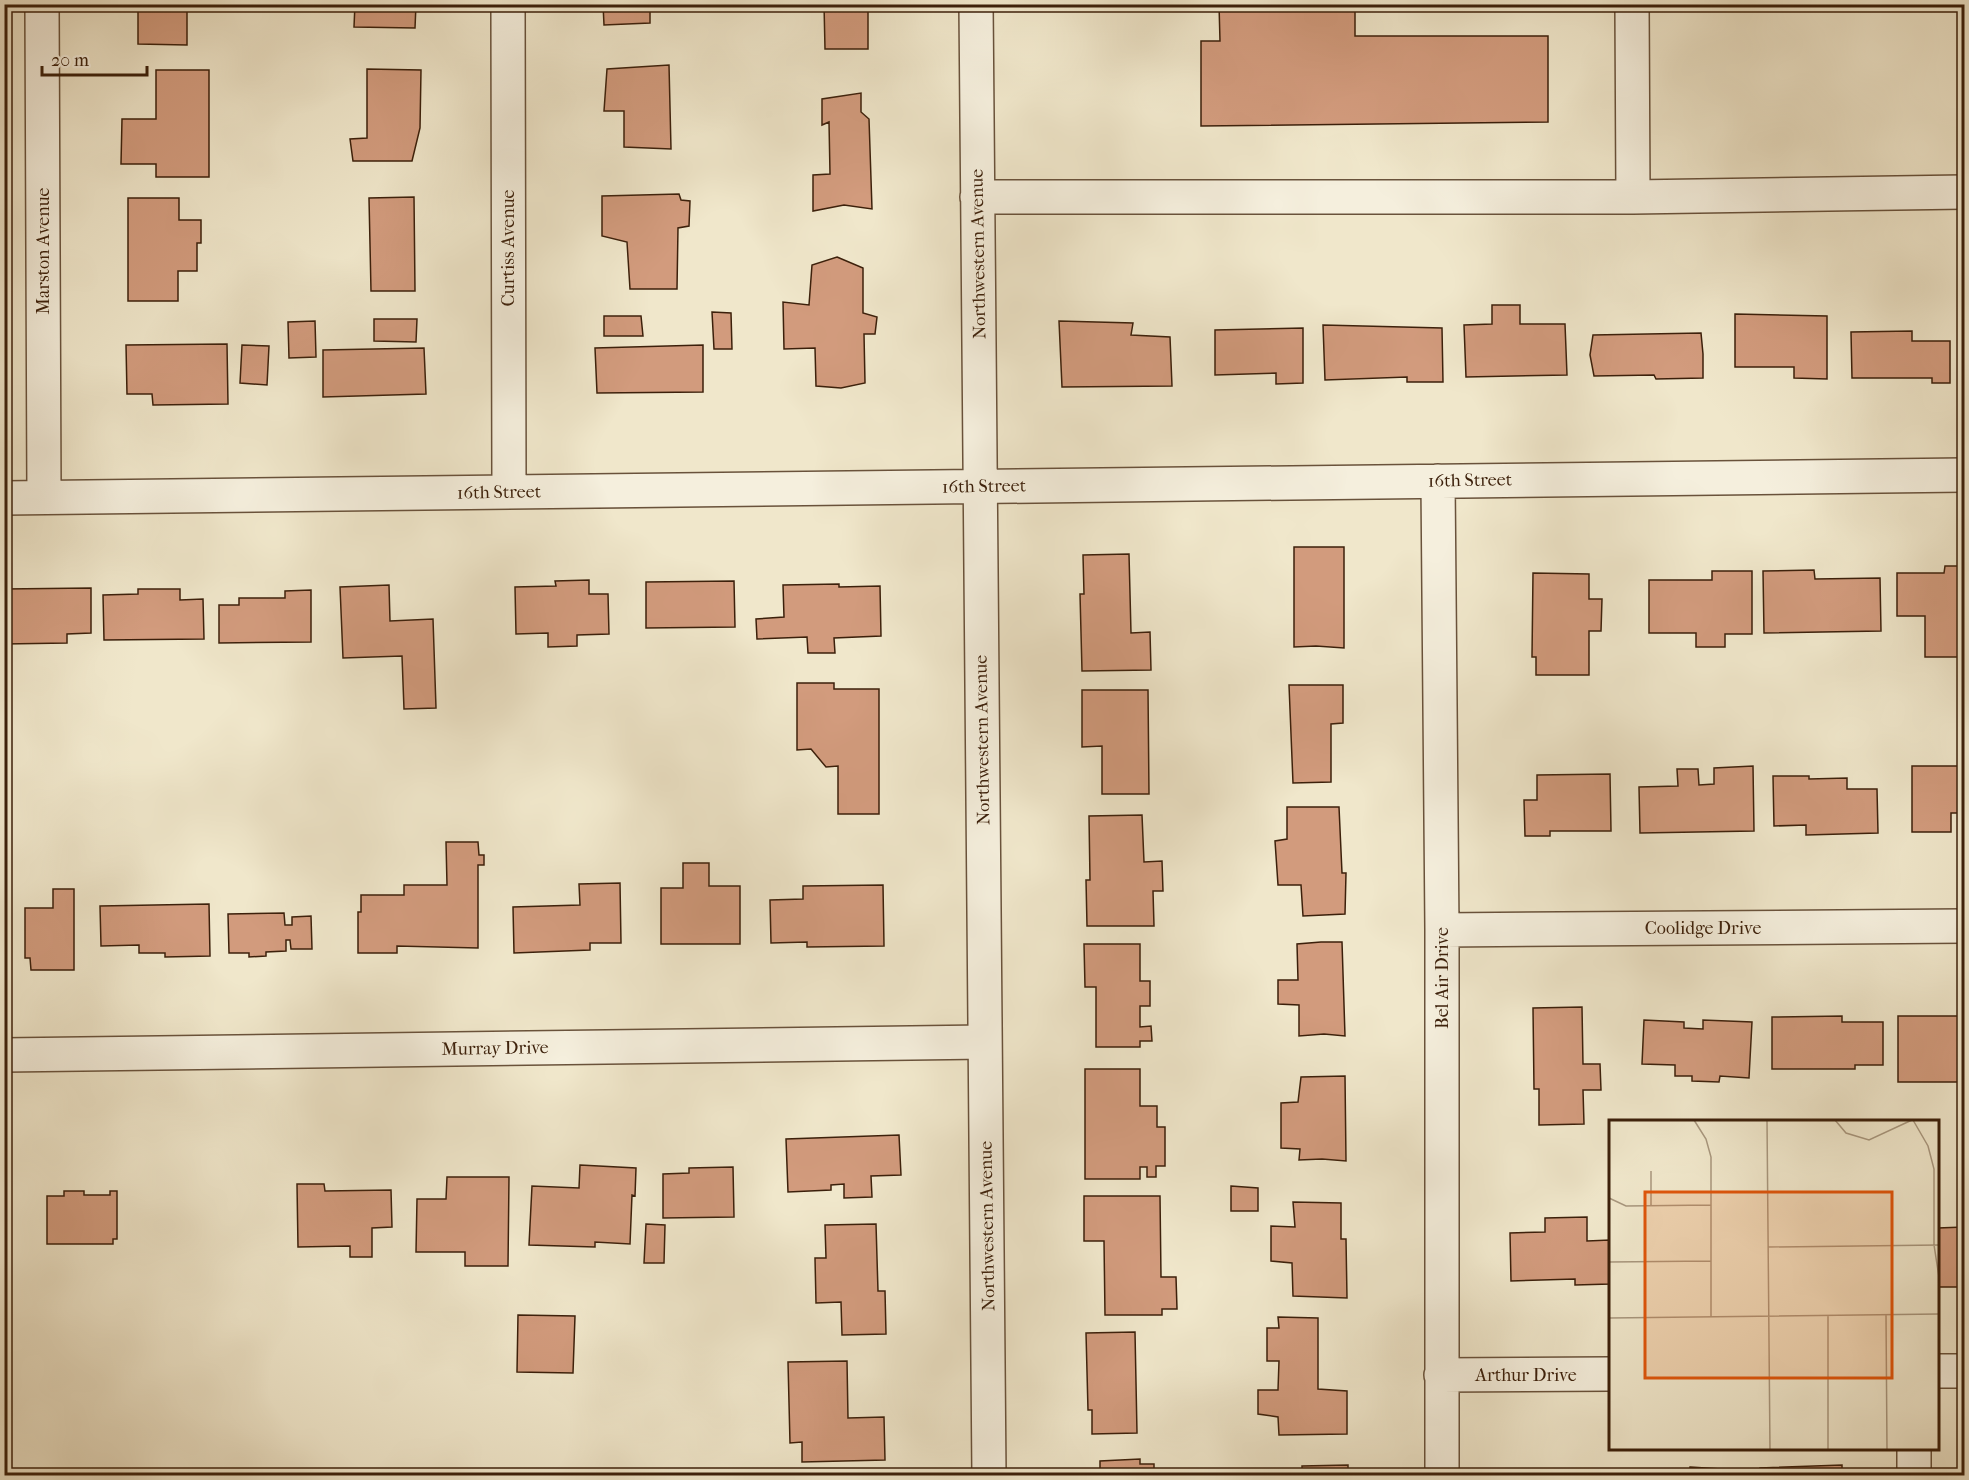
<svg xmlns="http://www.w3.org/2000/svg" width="1969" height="1480" viewBox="0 0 1969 1480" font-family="'IM FELL French Canon',serif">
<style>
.building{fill:#d29b7d;stroke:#3c200b;stroke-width:1.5}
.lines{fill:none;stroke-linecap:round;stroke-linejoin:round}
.minor-casing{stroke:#69523b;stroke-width:36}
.minor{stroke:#f5efdd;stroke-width:33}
.labels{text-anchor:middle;stroke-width:4.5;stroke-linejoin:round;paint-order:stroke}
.street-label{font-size:18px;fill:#3c200b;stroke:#f5efdd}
.inset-road{fill:none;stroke:#a8977e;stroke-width:1.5}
.view{fill:#df560c;fill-opacity:0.15;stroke:#df560c;stroke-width:3}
.inset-edge{fill:none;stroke:#3c200b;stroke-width:3}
</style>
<rect width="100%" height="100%" fill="#f0e7cb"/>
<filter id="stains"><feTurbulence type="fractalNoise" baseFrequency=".00333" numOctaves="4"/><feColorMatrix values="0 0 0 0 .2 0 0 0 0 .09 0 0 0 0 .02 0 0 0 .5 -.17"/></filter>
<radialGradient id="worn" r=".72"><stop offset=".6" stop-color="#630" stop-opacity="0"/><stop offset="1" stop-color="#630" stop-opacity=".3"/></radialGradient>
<path class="building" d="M 138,4 L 187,4 L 187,45 L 138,44 Z
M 355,4 L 416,4 L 415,28 L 354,27 Z
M 603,4 L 650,4 L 650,23 L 604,25 Z
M 824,4 L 868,4 L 868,49 L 825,49 Z
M 1219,4 L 1355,4 L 1355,36 L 1548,36 L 1548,122 L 1201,126 L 1201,41 L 1220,41 Z
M 669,65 L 671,149 L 624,147 L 624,111 L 604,111 L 607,69 Z
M 367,69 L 421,70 L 420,128 L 412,161 L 353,161 L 350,139 L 367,138 Z
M 156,70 L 209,70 L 209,177 L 156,177 L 156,164 L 121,164 L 122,119 L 156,119 Z
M 861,93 L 861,112 L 869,119 L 872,209 L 844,205 L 813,211 L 813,175 L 830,174 L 829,122 L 822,125 L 822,99 Z
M 679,194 L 681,200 L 690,201 L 689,226 L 678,228 L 677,289 L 630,289 L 627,242 L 602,236 L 602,196 Z
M 414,197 L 415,291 L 371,291 L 369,198 Z
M 128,198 L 179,198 L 179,220 L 201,220 L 201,243 L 197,243 L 197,271 L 178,271 L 178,301 L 128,301 Z
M 837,257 L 863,268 L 863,313 L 877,317 L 875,334 L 864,334 L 865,383 L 841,388 L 816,386 L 815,348 L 784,349 L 783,302 L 809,305 L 812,265 Z
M 1492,305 L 1520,305 L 1520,324 L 1565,324 L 1567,375 L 1466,377 L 1464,325 L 1492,324 Z
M 712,312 L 731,313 L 732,349 L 714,349 Z
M 1735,314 L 1827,316 L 1827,379 L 1794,378 L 1794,367 L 1735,367 Z
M 604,316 L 641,316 L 643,336 L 604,336 Z
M 374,319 L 417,319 L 416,342 L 374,341 Z
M 315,321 L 316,357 L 289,358 L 288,322 Z
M 1059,321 L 1133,323 L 1131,335 L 1170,337 L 1172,386 L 1062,387 Z
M 1323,325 L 1442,328 L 1443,382 L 1407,382 L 1407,377 L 1325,380 Z
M 1303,328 L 1303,383 L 1276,384 L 1276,373 L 1215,375 L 1215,330 Z
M 1912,331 L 1912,341 L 1950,341 L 1950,383 L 1932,383 L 1932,378 L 1852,378 L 1851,332 Z
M 1701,333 L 1703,354 L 1703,378 L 1656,379 L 1654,375 L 1594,376 L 1590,355 L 1593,335 Z
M 227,344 L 228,404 L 153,405 L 152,394 L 127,394 L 126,345 Z
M 242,345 L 269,346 L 267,385 L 240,383 Z
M 703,345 L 703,392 L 597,393 L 595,348 Z
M 424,348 L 426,394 L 323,397 L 323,350 Z
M 1294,547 L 1344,547 L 1344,648 L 1316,646 L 1294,647 Z
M 1129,554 L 1131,633 L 1150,632 L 1151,670 L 1082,671 L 1080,594 L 1084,594 L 1083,555 Z
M 1945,566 L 1964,566 L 1964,657 L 1925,657 L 1925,616 L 1897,616 L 1897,573 L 1944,573 Z
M 1814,570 L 1815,579 L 1880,578 L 1881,631 L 1764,633 L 1763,571 Z
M 1712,571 L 1752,571 L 1752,634 L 1725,634 L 1725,647 L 1696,647 L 1696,633 L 1649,633 L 1649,580 L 1712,580 Z
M 1533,573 L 1589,574 L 1589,599 L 1602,599 L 1601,631 L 1589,631 L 1589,675 L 1536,675 L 1536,657 L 1532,657 Z
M 589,580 L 589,594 L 608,594 L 609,634 L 577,635 L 577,646 L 548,647 L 548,633 L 516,634 L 515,587 L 556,586 L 555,581 Z
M 734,581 L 735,627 L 646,628 L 646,582 Z
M 839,584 L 839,587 L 880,586 L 881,636 L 834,638 L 835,653 L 808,653 L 807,637 L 757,639 L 756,619 L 784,617 L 783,585 Z
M 389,585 L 390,621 L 433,619 L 436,708 L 404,709 L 402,656 L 343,658 L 340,587 Z
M 91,588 L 91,633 L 67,634 L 67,643 L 4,644 L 4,589 Z
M 138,589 L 180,589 L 180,600 L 203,599 L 204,639 L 104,640 L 103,595 L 138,594 Z
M 311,590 L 311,642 L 219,643 L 219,605 L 239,605 L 239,598 L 285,598 L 285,591 Z
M 797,683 L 834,683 L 834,689 L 879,689 L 879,814 L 838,814 L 838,766 L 826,767 L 811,749 L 797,750 Z
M 1289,685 L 1343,685 L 1343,723 L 1331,724 L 1331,782 L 1293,783 Z
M 1082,690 L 1148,690 L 1149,794 L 1102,794 L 1102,746 L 1082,747 Z
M 1753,766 L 1754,831 L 1640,833 L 1639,787 L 1678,786 L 1677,769 L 1698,769 L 1699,785 L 1714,784 L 1714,768 Z
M 1912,766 L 1964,766 L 1964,813 L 1951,813 L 1951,832 L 1912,832 Z
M 1610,774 L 1611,831 L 1550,831 L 1550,836 L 1525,836 L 1524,800 L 1537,800 L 1537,775 Z
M 1773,776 L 1809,776 L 1809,779 L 1847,778 L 1847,789 L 1877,789 L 1878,833 L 1806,835 L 1806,825 L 1774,826 Z
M 1287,807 L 1339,807 L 1342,873 L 1346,873 L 1345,914 L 1303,916 L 1301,885 L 1278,885 L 1275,841 L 1287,839 Z
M 1142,815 L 1144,862 L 1162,861 L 1163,891 L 1153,891 L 1154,926 L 1087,926 L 1086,880 L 1090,880 L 1089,816 Z
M 446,842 L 478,842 L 479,855 L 484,855 L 484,865 L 478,865 L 478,948 L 397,946 L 397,953 L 358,953 L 358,912 L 361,912 L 361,895 L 404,895 L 404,885 L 447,885 Z
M 683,863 L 709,863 L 709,886 L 740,886 L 740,944 L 661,944 L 661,888 L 683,888 Z
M 620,883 L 621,943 L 590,943 L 590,950 L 514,953 L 513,907 L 580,905 L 579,884 Z
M 883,885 L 884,946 L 807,947 L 807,942 L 771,943 L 770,900 L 803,899 L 803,886 Z
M 53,889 L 74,889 L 74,970 L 31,970 L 30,958 L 25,958 L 25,908 L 53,908 Z
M 209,904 L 210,956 L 165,957 L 165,953 L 139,953 L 139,945 L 101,946 L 100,906 Z
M 284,913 L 285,925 L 292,925 L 292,917 L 311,916 L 312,949 L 291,949 L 290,940 L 286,940 L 286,951 L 266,952 L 266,956 L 249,957 L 249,953 L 229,953 L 228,914 Z
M 1321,942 L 1342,942 L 1345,1036 L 1324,1034 L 1299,1036 L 1299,1005 L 1278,1004 L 1278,980 L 1298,980 L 1297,944 Z
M 1084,944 L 1140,944 L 1140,981 L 1150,981 L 1150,1006 L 1140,1006 L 1140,1027 L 1151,1026 L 1152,1041 L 1140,1041 L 1140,1047 L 1096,1047 L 1096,987 L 1085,987 Z
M 1582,1007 L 1583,1064 L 1600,1064 L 1601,1090 L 1583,1090 L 1584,1124 L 1539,1125 L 1539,1089 L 1534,1089 L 1533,1008 Z
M 1842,1016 L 1842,1022 L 1883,1022 L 1883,1065 L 1855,1065 L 1855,1069 L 1772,1069 L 1772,1017 Z
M 1898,1016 L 1964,1016 L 1964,1082 L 1898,1082 Z
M 1644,1020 L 1684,1022 L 1684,1028 L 1703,1029 L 1703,1020 L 1752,1022 L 1749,1078 L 1720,1076 L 1719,1082 L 1692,1081 L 1692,1076 L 1675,1076 L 1675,1065 L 1642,1064 Z
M 1085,1069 L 1140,1069 L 1140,1106 L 1157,1106 L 1157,1127 L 1165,1127 L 1165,1166 L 1156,1166 L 1156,1177 L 1147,1177 L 1147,1167 L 1140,1167 L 1140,1179 L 1085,1179 Z
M 1345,1076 L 1346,1161 L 1322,1159 L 1299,1160 L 1300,1149 L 1281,1148 L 1281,1103 L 1298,1102 L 1301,1077 Z
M 899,1135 L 901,1175 L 871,1176 L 872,1197 L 844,1198 L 844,1184 L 831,1185 L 831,1190 L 788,1192 L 786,1139 Z
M 580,1165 L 636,1168 L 635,1196 L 632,1195 L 630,1244 L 595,1242 L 595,1247 L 529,1245 L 532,1186 L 579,1188 Z
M 733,1167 L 734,1217 L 663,1218 L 663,1174 L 689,1173 L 689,1168 Z
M 447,1177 L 509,1177 L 508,1266 L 465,1266 L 465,1252 L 416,1252 L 417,1199 L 446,1199 Z
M 297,1184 L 324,1184 L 325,1191 L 391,1190 L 392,1227 L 372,1228 L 372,1257 L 350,1257 L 350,1246 L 298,1247 Z
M 1231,1186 L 1258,1188 L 1258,1211 L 1231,1211 Z
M 64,1191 L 84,1191 L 84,1195 L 110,1195 L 110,1191 L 117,1191 L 117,1239 L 113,1239 L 113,1244 L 47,1244 L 47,1196 L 64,1196 Z
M 1084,1196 L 1160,1196 L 1161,1277 L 1176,1277 L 1177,1309 L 1162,1309 L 1162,1315 L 1105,1315 L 1104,1241 L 1084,1241 Z
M 1293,1202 L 1341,1203 L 1341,1239 L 1346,1239 L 1347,1298 L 1293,1296 L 1292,1263 L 1271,1261 L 1271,1226 L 1295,1227 Z
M 1587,1217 L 1587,1241 L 1610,1240 L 1610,1284 L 1575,1285 L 1575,1279 L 1511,1281 L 1510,1233 L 1545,1232 L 1545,1218 Z
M 646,1224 L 665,1225 L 664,1263 L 644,1263 Z
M 876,1224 L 878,1291 L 885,1291 L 886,1334 L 842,1335 L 841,1302 L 816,1303 L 815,1258 L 826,1258 L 825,1225 Z
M 1964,1227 L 1964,1287 L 1938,1287 L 1938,1228 Z
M 518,1315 L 575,1316 L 573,1373 L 517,1372 Z
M 1278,1317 L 1318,1318 L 1318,1389 L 1347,1391 L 1347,1434 L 1279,1435 L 1278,1417 L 1258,1414 L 1258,1390 L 1278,1390 L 1279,1361 L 1267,1361 L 1267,1328 L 1279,1328 Z
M 1135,1332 L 1137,1433 L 1092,1434 L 1092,1410 L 1088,1410 L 1086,1333 Z
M 847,1361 L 848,1418 L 884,1417 L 885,1460 L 802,1462 L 802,1442 L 790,1443 L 788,1362 Z
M 1140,1459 L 1140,1464 L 1154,1464 L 1154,1476 L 1100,1476 L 1100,1461 Z
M 1348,1465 L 1348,1476 L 1302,1476 L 1302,1466 Z
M 1842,1465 L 1842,1476 L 1760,1476 L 1760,1468 Z
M 1690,1467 L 1737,1470 L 1737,1476 L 1689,1476 Z"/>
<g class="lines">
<g class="minor-casing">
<path id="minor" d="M 42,4 L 44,497
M 508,4 L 509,492
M 976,4 L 989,1476
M 1632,4 L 1633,197
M 977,197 L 1633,197 L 1964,192
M 1438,481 L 1442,930 L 1442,1476
M 4,498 L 1964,475
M 1442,930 L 1964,926
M 4,1055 L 985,1042
M 1938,1371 L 1964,1371
M 1441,1375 L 1610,1374
M 1914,1448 L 1914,1476"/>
</g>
<use href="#minor" class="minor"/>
</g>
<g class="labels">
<g class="street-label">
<text transform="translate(508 248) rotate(-90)" y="6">Curtiss Avenue</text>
<text transform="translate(43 251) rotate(-90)" y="6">Marston Avenue</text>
<text transform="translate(978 254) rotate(-91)" y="6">Northwestern Avenue</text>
<text transform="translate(1470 480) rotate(-1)" y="6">16th Street</text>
<text transform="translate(984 486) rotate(-1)" y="6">16th Street</text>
<text transform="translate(499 492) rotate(-1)" y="6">16th Street</text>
<text transform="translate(982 740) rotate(-91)" y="6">Northwestern Avenue</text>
<text x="1703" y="934">Coolidge Drive</text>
<text transform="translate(1442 978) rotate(-90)" y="6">Bel Air Drive</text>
<text transform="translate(495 1048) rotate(-1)" y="6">Murray Drive</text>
<text transform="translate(987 1226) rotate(-91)" y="6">Northwestern Avenue</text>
<text x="1526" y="1381">Arthur Drive</text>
</g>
</g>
<g transform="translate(1609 1120)">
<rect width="330" height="330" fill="#f0e7cb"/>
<path class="inset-road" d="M 85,0 L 97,19 L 102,37 L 102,197M 158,0 L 161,330M 226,0 L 237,13 L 260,20 L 303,0M 304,0 L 319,26 L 325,49 L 325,125 L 330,157M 42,51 L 42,85M 0,78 L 17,86 L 102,85M 159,127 L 330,125M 0,142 L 102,141M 277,195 L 278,330M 219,196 L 219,330M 0,198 L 330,194"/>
<path class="view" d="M 36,72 L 283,72 L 283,258 L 36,258 Z"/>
<rect width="330" height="330" class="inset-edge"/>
</g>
<rect width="1969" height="1480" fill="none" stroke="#f0e7cb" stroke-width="24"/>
<rect x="6" y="6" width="1957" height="1468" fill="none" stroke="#3c200b" stroke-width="3"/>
<rect x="12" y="12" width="1945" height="1456" fill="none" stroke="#3c200b" stroke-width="1.5"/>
<path d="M42 66v9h105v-9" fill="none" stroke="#3c200b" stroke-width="3"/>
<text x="51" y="66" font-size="18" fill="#3c200b" stroke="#f5efdd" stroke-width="4.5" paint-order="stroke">20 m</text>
<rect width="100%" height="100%" filter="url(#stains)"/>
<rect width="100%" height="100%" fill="url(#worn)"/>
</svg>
